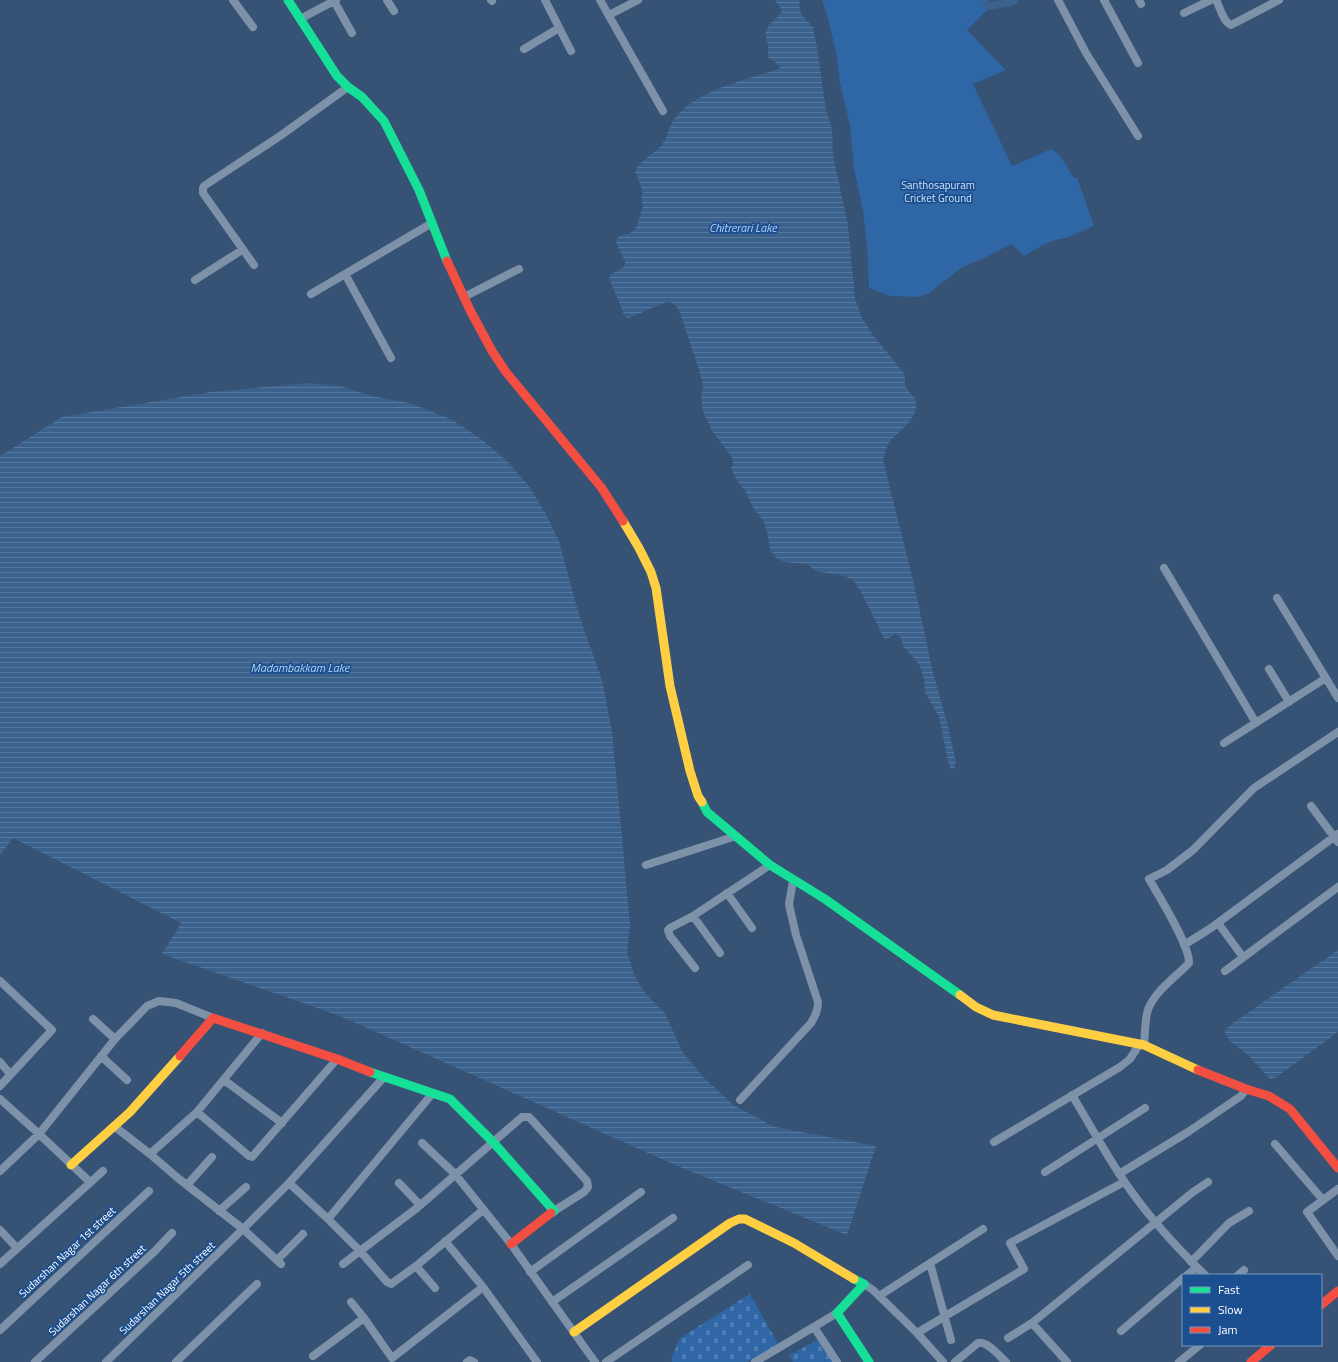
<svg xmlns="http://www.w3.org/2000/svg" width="1338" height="1362" viewBox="0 0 1338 1362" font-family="'Titillium Web',sans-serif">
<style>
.cemetery{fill:url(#cemetery-stones)}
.park{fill:#2f66a5}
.water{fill:url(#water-rules)}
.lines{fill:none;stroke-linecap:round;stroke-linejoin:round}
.canal{stroke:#3b618d;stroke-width:8}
.street{stroke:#7d92a8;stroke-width:8}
.fast{stroke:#16e098;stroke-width:9}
.slow{stroke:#ffcf43;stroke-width:9}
.jam{stroke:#f24e42;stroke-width:9}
.labels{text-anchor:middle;stroke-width:3.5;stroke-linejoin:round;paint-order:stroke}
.park-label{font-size:11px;fill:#cfe3fa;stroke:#1b4f8f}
.street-label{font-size:11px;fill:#fff;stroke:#1b4f8f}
.water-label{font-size:12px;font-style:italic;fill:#b5d3f5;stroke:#1b4f8f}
</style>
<defs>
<pattern id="cemetery-stones" width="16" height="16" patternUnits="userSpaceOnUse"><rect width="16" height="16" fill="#2f66a5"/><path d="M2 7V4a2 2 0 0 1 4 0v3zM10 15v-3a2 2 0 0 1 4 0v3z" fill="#4e7db2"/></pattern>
<pattern id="water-rules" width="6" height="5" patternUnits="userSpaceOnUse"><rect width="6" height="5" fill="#3b618d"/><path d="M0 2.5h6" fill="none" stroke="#58799e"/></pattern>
</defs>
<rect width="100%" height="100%" fill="#365274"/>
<path class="cemetery" d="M 750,1294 L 778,1344 L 748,1362 L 672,1362 L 671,1359 L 680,1338 Z
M 818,1340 L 834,1362 L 793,1362 L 789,1355 Z"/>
<path class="park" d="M 822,0 L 982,0 L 989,8 L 967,30 L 1006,70 L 973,84 L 1012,166 L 1051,149 C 1062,154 1068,169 1074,178 L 1077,177 L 1094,226 L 1066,238 L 1055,240 L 1043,245 L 1024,256 L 1011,244 L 986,257 L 961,268 L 929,293 L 919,297 L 890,296 L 869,288 L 867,244 L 863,211 L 854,168 L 850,126 L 840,83 L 836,52 L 828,18 Z"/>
<path class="water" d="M 774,0 L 799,0 L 800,10 L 802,15 L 813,27 L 817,48 L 826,110 L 832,129 L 833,155 L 848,225 L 855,298 L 861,316 L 873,335 L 903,372 C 906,377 904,379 905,384 C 906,391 915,395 916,402 C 919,421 896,431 888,445 C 885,449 885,455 883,460 L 914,584 L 933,673 L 948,726 L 956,762 L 954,769 L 951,769 L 949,765 L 939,717 L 925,692 L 924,678 L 919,664 L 903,646 L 900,636 L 895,634 L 889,638 L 884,638 L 861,592 L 854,581 L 845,576 L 815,571 L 807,564 L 784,562 L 775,557 L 770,549 L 767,532 L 763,520 L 755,511 L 745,491 L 738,482 L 731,469 L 733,464 L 732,457 L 712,431 L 703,411 L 701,398 L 703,386 L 700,373 L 679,310 L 673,303 L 666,302 L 629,318 L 625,317 L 609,278 L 610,275 L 625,266 L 625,262 L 616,242 L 618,237 C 622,235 626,234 630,233 C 640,228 638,216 643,208 L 641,195 L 643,192 L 635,171 C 641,158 658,153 665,140 C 669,132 670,123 677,116 C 697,90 748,79 778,69 L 780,67 L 774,61 L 768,58 L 768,45 L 765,33 L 769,25 L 781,13 L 781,8 Z
M 310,383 L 340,386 L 372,396 L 410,403 L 451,419 L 481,439 L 508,462 L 528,485 L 545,512 L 559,541 L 579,615 L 602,680 L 612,732 L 618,795 L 630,924 L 627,952 L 635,977 L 646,994 L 665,1013 L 682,1051 L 703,1077 L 735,1106 L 775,1127 L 876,1146 L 847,1235 L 675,1165 L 340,1016 L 162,954 L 181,923 L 13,838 L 0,855 L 0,456 L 62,417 L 211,392 Z
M 1338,950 L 1338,1032 L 1275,1078 L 1270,1079 L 1248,1055 L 1230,1041 L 1225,1033 L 1225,1030 L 1233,1023 Z"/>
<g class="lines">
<path class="canal" d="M 985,0 L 988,6 L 1011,2 L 1015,0"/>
<path class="street" d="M 233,0 L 253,27
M 387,0 L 394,11
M 491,0 L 492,1
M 545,0 L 571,51
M 600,0 L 663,111
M 1058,0 L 1086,53 L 1138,136
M 1104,0 L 1138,63
M 1139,0 L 1141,4
M 1216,0 C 1220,7 1223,22 1231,25 L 1279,0
M 334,1 L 352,33
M 1184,13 L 1211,0
M 609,15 L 638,0
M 300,19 L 336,0
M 524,49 L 559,28
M 254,265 L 203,193 L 203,188 L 204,186 L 280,136 L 348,87
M 345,274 L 391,358
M 195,280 L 242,250
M 311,294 L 432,223
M 464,297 L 519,269
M 1164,568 L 1256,723
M 1277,598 L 1338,698
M 1269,669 L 1289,702
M 1224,743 L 1326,678
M 1311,806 L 1338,842
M 646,865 L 736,836
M 727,893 L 752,928
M 693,916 L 720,953
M 1218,923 L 1243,957
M 1184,945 L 1211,928 L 1338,834
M 695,968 L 670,936 L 668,930 L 670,928 L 693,916 L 770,865
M 1225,971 L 1338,887
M 0,981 L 52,1030 L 0,1086
M 93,1019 L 115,1039
M 1144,1045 C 1145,1034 1145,1023 1147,1013 C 1152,993 1175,978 1189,963 C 1190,946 1159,896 1149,879 L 1167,870 L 1193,850 L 1254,788 L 1338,732
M 101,1056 L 127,1080
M 0,1062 L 10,1074
M 224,1080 L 282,1123
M 432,1094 L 328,1219 L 360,1251 L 417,1208 L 522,1117 L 529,1117 L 531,1119 L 587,1181 L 588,1187 L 584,1192 L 554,1211
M 1072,1095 C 1089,1123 1105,1153 1124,1181 C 1147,1215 1175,1246 1205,1275
M 0,1099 L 39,1134 L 115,1039 L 147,1006 L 159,1001 L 176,1003 L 213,1018
M 740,1100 L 811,1023 C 815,1016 818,1011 818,1002 L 796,935 L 790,909 L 789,904 L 793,881
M 197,1112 L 249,1156 L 252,1157 L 337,1059
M 114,1126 L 150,1154 L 179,1179 L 243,1229 L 281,1264
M 994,1142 L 1120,1067 L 1130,1059 L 1139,1045
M 422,1143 L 455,1174 L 511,1244 L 595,1362
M 1275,1144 L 1323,1200
M 150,1154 L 197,1112 L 262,1033
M 0,1171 L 39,1134 L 90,1182
M 1045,1172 L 1145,1108
M 1119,1174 L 1188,1132 L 1241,1096 L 1246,1089
M 289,1183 L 328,1219
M 399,1183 L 420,1205
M 187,1185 L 212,1157
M 1338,1189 L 1307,1212 L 1338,1256
M 219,1211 L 246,1187
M 0,1230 L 17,1248
M 445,1241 L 483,1287
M 277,1260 L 303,1234
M 1191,1262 L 1229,1223 L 1249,1211
M 930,1263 L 951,1340
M 0,1264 L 103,1171
M 343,1264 L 360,1251 L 387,1282 L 391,1284 L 416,1266 L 483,1210
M 416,1266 L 435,1288
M 530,1272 L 641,1192
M 1187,1275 L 1197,1267
M 1238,1275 L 1244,1270
M 864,1284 L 873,1290 L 917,1333 L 1024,1269 L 1010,1243 L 1124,1182
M 879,1296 L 983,1229
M 351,1302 L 364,1318
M 552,1302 L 673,1218
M 1032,1323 L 1067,1362
M 814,1327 L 837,1362
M 0,1330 L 149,1191
M 1121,1331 L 1183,1278
M 917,1333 L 943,1362
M 1008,1338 L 1032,1323 L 1193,1192 L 1208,1182
M 313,1356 L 364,1318 L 392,1358 L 483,1287 L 537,1362
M 35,1362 L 155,1251 L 172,1233
M 106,1362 L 243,1229 L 289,1183 L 384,1077
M 176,1362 L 257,1284
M 467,1362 L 470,1360 L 474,1362
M 606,1362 L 748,1265
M 755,1362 L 837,1313
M 955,1362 L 978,1343 C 988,1341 999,1356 1006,1362
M 1179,1362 L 1200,1345"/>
<path class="fast" d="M 288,0 L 337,76 L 348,87 L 362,97 L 384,121 L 419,190 L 447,261
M 702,802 L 707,812 L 770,865 L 825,899 L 960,995
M 370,1072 L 450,1099 L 493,1142 L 554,1211 L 551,1213
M 854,1279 L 864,1284 L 837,1313 L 869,1362"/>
<path class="slow" d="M 623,521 L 639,548 L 651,572 L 656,588 L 670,686 L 690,771 L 698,796 L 702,802
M 960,995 L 976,1007 L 993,1015 L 1144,1045 L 1198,1070
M 71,1165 L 130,1112 L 180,1056
M 574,1332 L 730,1223 L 739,1219 L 745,1219 L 794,1243 L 854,1279"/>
<path class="jam" d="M 447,261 L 470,310 L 492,351 L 506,372 L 601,487 L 623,521
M 180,1056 L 213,1018 L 337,1059 L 370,1072
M 1198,1070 L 1246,1089 L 1269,1096 L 1290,1109 L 1338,1168
M 511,1244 L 551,1213
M 1321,1305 L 1338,1291
M 1251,1362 L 1271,1345"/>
</g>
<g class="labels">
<g class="park-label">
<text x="938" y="189">Santhosapuram<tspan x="938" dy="13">Cricket Ground</tspan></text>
</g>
<g class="street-label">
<text transform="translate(67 1252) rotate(-43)" y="4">Sudarshan Nagar 1st street</text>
<text transform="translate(167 1288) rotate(-44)" y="4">Sudarshan Nagar 5th street</text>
<text transform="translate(97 1290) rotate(-43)" y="4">Sudarshan Nagar 6th street</text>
</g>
<g class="water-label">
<text x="743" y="232">Chitrerari Lake</text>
<text x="300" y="672">Madambakkam Lake</text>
</g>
</g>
<rect x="1182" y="1274" width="140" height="72" fill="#1b4f8f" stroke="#7695bc"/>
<rect x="1190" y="1287" width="20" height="6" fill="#16e098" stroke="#7695bc"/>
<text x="1218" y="1294" font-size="12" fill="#ffffff">Fast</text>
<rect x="1190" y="1307" width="20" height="6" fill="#ffcf43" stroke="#7695bc"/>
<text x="1218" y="1314" font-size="12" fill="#ffffff">Slow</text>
<rect x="1190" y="1327" width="20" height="6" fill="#f24e42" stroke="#7695bc"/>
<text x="1218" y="1334" font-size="12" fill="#ffffff">Jam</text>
</svg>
